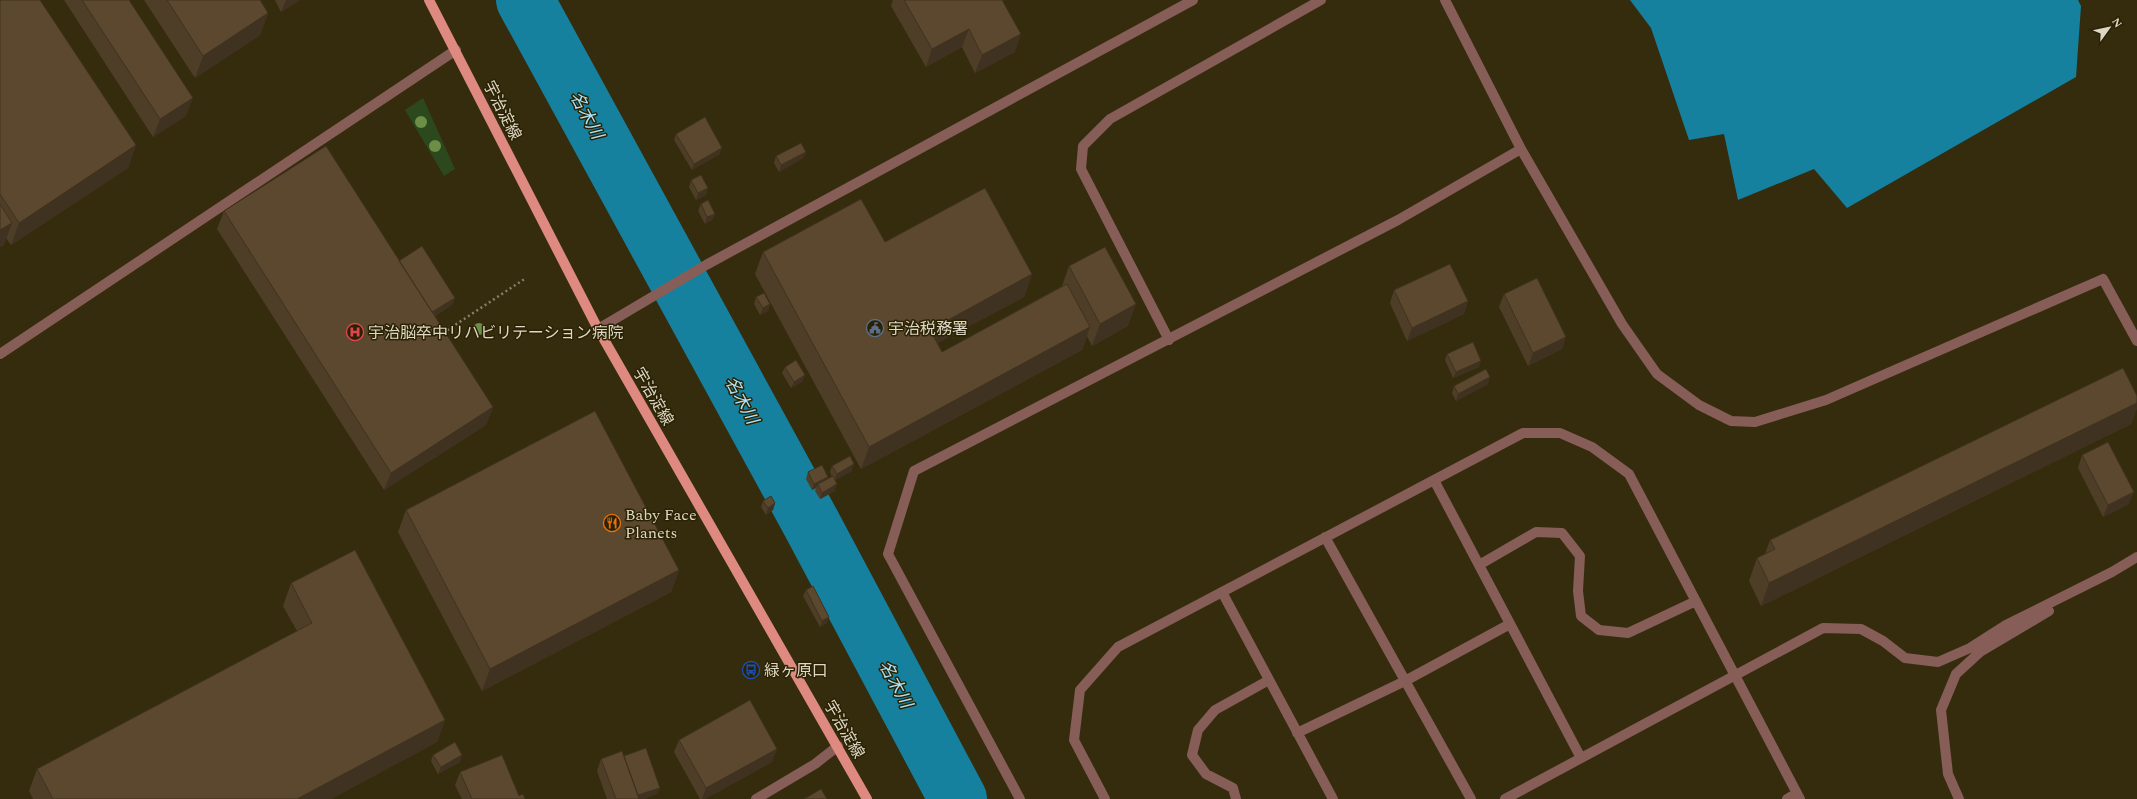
<svg xmlns="http://www.w3.org/2000/svg" width="2137" height="799" viewBox="0 0 2137 799" font-family="Spectral,'Noto Sans JP',serif">
<style>
.green{fill:#2c481d}
.water{fill:#16819e}
.lines{fill:none;stroke-linecap:round;stroke-linejoin:round}
.river{stroke:#16819e;stroke-width:58}
.path{stroke:#878068;stroke-width:2.5;stroke-dasharray:2 3;stroke-linecap:butt}
.minor{stroke:#865d57;stroke-width:10}
.major{stroke:#df8a80;stroke-width:10}
.tree{fill:#6d8e47}
.wall{fill:#4e3e28}
.shaded-wall{fill:#403220}
.building{fill:#5b482e;stroke:#403220}
.labels{text-anchor:middle;stroke-width:3;stroke-linejoin:round;paint-order:stroke}
.street-label{font-size:16px;fill:#ddd7c6;stroke:#2b2204}
.poi-label{font-size:16px;fill:#ddd7c6;stroke:#2b2204;text-anchor:start}
.water-label{font-size:17px;font-style:italic;fill:#ade3f7;stroke:#2b2204}
</style>
<rect width="100%" height="100%" fill="#352c0e"/>
<path class="green" d="M 423,98 L 455,169 L 444,176 L 405,110 Z"/>
<path class="water" d="M 1630,0 L 2078,0 L 2081,6 L 2076,77 L 1847,208 L 1814,169 L 1738,200 L 1724,134 L 1689,140 L 1651,28 Z"/>
<g class="lines">
<path class="river" d="M 525,0 L 811,523 L 958,799"/>
<path class="path" d="M 443,333 L 526,278"/>
<path class="minor" d="M 1445,0 L 1521,149 L 1622,324 L 1657,374 L 1699,405 L 1731,421 L 1755,422 L 1826,400 L 2103,279 L 2137,341
M 598,329 L 706,265 L 1193,0
M 1169,340 L 1081,169 L 1083,146 L 1110,119 L 1321,0
M 0,354 L 456,50
M 1434,480 L 1581,758
M 1325,537 L 1471,799
M 1479,565 L 1536,532 L 1562,533 L 1580,556 L 1578,591 L 1581,616 L 1599,630 L 1628,633 L 1696,601
M 1222,592 L 1333,799
M 1297,733 L 1405,681 L 1510,624
M 756,799 L 815,764 L 838,746
M 1020,799 L 888,554 L 914,471 L 1398,220 L 1521,149
M 1105,799 L 1074,740 L 1080,690 L 1118,647 L 1523,433 L 1560,433 L 1592,447 L 1629,474 L 1800,799
M 1236,799 L 1233,788 L 1206,774 L 1192,755 L 1198,730 L 1215,710 L 1269,680
M 1505,799 L 1823,628 L 1861,629 L 1883,641 L 1905,658 L 1938,662 L 1970,648 L 2006,625 L 2112,572 L 2137,557
M 1787,799 L 1797,793
M 1959,799 L 1948,774 L 1941,710 L 1956,674 L 1980,652 L 2049,611"/>
<path class="major" d="M 429,0 L 598,329 L 867,799"/>
</g>
<g class="tree">
<circle cx="421" cy="122" r="6"/>
<circle cx="435" cy="146" r="6"/>
<circle cx="479" cy="329" r="6"/>
</g>
<path class="wall" d="M 0,0 L 136,145 L 128,168 L 11,245 L 6,238 L 4,245 L 0,247 Z
M 64,0 L 129,0 L 186,116 L 153,137 Z
M 144,0 L 260,0 L 268,13 L 260,35 L 195,78 Z
M 275,0 L 300,0 L 281,12 Z
M 893,0 L 1003,0 L 1015,52 L 975,73 L 962,47 L 926,67 L 891,6 Z
M 676,134 L 720,154 L 692,170 L 674,140 Z
M 806,152 L 803,158 L 779,172 L 774,163 L 776,156 Z
M 691,180 L 708,188 L 706,195 L 696,200 L 689,187 Z
M 701,204 L 715,214 L 712,220 L 705,224 L 698,211 Z
M 224,211 L 399,261 L 455,298 L 452,305 L 435,316 L 493,407 L 486,425 L 384,490 L 217,229 Z
M 885,242 L 1032,274 L 1024,297 L 937,343 L 942,352 L 1062,286 L 1069,266 L 1128,326 L 1092,346 L 1087,336 L 1082,350 L 861,469 L 755,274 L 763,252 Z
M 1394,290 L 1468,301 L 1464,314 L 1407,341 L 1390,303 Z
M 1504,294 L 1562,349 L 1528,366 L 1499,307 Z
M 756,297 L 770,304 L 768,311 L 760,315 L 754,304 Z
M 1447,354 L 1479,367 L 1453,378 L 1445,360 Z
M 785,367 L 805,375 L 802,382 L 791,388 L 782,373 Z
M 1488,384 L 1456,401 L 1452,393 L 1454,386 Z
M 2137,396 L 2137,408 L 2131,424 L 1761,606 L 1749,581 L 1757,558 L 1765,554 L 1770,540 Z
M 2082,455 L 2129,504 L 2103,517 L 2078,468 Z
M 832,466 L 852,471 L 835,480 L 835,491 L 820,499 L 815,491 L 816,488 L 812,490 L 806,479 L 808,472 L 827,479 L 832,477 L 830,472 Z
M 763,501 L 775,503 L 773,510 L 766,515 L 761,507 Z
M 406,510 L 679,570 L 671,592 L 482,691 L 398,532 Z
M 291,583 L 445,720 L 437,742 L 331,799 L 33,799 L 29,791 L 37,769 L 297,631 L 283,606 Z
M 806,590 L 827,623 L 820,627 L 803,596 Z
M 679,740 L 777,749 L 772,762 L 705,799 L 700,799 L 674,752 Z
M 433,755 L 460,762 L 438,774 L 431,761 Z
M 624,756 L 660,788 L 657,794 L 644,799 L 607,799 L 597,771 L 601,759 Z
M 460,772 L 519,796 L 525,799 L 462,799 L 455,785 Z"/>
<path class="shaded-wall" d="M 286,0 L 300,0 L 281,12 Z
M 268,13 L 260,35 L 195,78 L 203,56 Z
M 969,29 L 962,47 L 926,67 L 932,49 Z
M 1021,34 L 1015,52 L 975,73 L 982,55 Z
M 193,98 L 186,116 L 153,137 L 160,119 Z
M 136,145 L 128,168 L 11,245 L 19,223 Z
M 722,148 L 720,154 L 692,170 L 694,164 Z
M 806,152 L 803,158 L 779,172 L 781,165 Z
M 708,188 L 706,195 L 696,200 L 698,193 Z
M 715,214 L 712,220 L 705,224 L 707,217 Z
M 12,223 L 4,245 L 0,247 L 0,230 Z
M 1032,274 L 1024,297 L 921,352 L 930,330 Z
M 455,298 L 452,305 L 421,324 L 424,318 Z
M 1468,301 L 1464,314 L 1407,341 L 1412,328 Z
M 770,304 L 768,311 L 760,315 L 763,308 Z
M 1136,304 L 1128,326 L 1092,346 L 1100,324 Z
M 1090,327 L 1082,350 L 861,469 L 869,447 Z
M 1566,337 L 1562,349 L 1528,366 L 1533,353 Z
M 1481,361 L 1479,367 L 1453,378 L 1456,372 Z
M 805,375 L 802,382 L 791,388 L 794,382 Z
M 1490,377 L 1488,384 L 1456,401 L 1458,394 Z
M 2137,403 L 2137,408 L 2131,424 L 1761,606 L 1769,583 Z
M 493,407 L 486,425 L 384,490 L 391,473 Z
M 854,464 L 852,471 L 834,481 L 837,474 Z
M 828,477 L 826,483 L 818,484 L 816,488 L 812,490 L 814,484 Z
M 837,484 L 835,491 L 820,499 L 822,493 Z
M 2134,492 L 2129,504 L 2103,517 L 2108,505 Z
M 775,503 L 773,510 L 766,515 L 768,508 Z
M 679,570 L 671,592 L 482,691 L 490,669 Z
M 829,617 L 827,623 L 820,627 L 822,621 Z
M 445,720 L 437,742 L 331,799 L 297,799 Z
M 777,749 L 772,762 L 705,799 L 702,799 L 706,788 Z
M 462,755 L 460,762 L 438,774 L 441,767 Z
M 660,788 L 657,794 L 644,799 L 635,799 L 637,796 Z"/>
<path class="building" d="M 0,0 L 40,0 L 136,145 L 19,223 L 0,194 Z
M 82,0 L 129,0 L 193,98 L 160,119 Z
M 167,0 L 260,0 L 268,13 L 203,56 Z
M 904,0 L 1002,0 L 1021,34 L 982,55 L 969,29 L 932,49 Z
M 705,117 L 722,148 L 694,164 L 676,134 Z
M 801,143 L 806,152 L 781,165 L 776,156 Z
M 326,146 L 493,407 L 391,473 L 224,211 Z
M 701,175 L 708,188 L 698,193 L 691,180 Z
M 985,188 L 1032,274 L 930,330 L 942,352 L 1067,284 L 1090,327 L 869,447 L 763,252 L 861,199 L 885,242 Z
M 708,200 L 715,214 L 707,217 L 701,204 Z
M 0,204 L 12,223 L 0,230 Z
M 422,246 L 455,298 L 432,312 L 399,261 Z
M 1105,247 L 1136,304 L 1100,324 L 1069,266 Z
M 1450,264 L 1468,301 L 1412,328 L 1394,290 Z
M 1537,278 L 1566,337 L 1533,353 L 1504,294 Z
M 764,293 L 770,304 L 763,308 L 756,297 Z
M 1473,342 L 1481,361 L 1456,372 L 1447,354 Z
M 796,360 L 805,375 L 794,382 L 785,367 Z
M 2123,368 L 2137,396 L 2137,403 L 1769,583 L 1757,558 L 1775,549 L 1770,540 Z
M 1486,369 L 1490,377 L 1458,394 L 1454,386 Z
M 595,411 L 679,570 L 490,669 L 406,510 Z
M 2108,442 L 2134,492 L 2108,505 L 2082,455 Z
M 850,456 L 854,464 L 837,474 L 832,466 Z
M 822,465 L 828,477 L 814,484 L 808,472 Z
M 833,476 L 837,484 L 822,493 L 818,484 Z
M 771,496 L 775,503 L 768,508 L 763,501 Z
M 355,550 L 445,720 L 297,799 L 53,799 L 37,769 L 312,623 L 291,583 Z
M 813,586 L 829,617 L 822,621 L 806,590 Z
M 750,700 L 777,749 L 706,788 L 679,740 Z
M 455,742 L 462,755 L 441,767 L 433,755 Z
M 646,748 L 660,788 L 638,795 L 624,756 Z
M 622,751 L 639,799 L 616,799 L 601,759 Z
M 502,755 L 519,796 L 523,794 L 525,799 L 472,799 L 460,772 Z
M 821,789 L 827,799 L 804,799 Z"/>
<defs>
<g id="civic-ring" transform="scale(0.9)"><circle r="9.5" fill="#2b2204" stroke="#5c6f8a" stroke-width="1.5"/><path d="M-.6-6.5H3V-4.5H.6V-3L4-1V1h2V6H-6V1h2V-1L-.6-3ZM-1.2 2.5V6h2.4V2.5Z" fill="#5c6f8a"/></g>
<g id="hospital-ring" transform="scale(0.9)"><circle r="9.5" fill="#2b2204" stroke="#e0444e" stroke-width="1.5"/><path d="M-5-5h3v3.5h4V-5h3V5h-3V1.5h-4V5h-3Z" fill="#e0444e"/></g>
<g id="restaurant-ring" transform="scale(0.9)"><circle r="9.5" fill="#2b2204" stroke="#e8710a" stroke-width="1.5"/><path d="M-5-6h1v4h1v-4h1v4h1v-4h1v5L-1.5 .5V6h-2V.5L-5-1ZM5-6V6H3V1.5H1.5Q1.5-4 5-6Z" fill="#e8710a"/></g>
<g id="bus-ring" transform="scale(0.9)"><circle r="9.5" fill="#2b2204" stroke="#1a4fb4" stroke-width="1.5"/><path d="M-5-6H5V4H4V6H2V4H-2V6H-4V4H-5ZM-3.5-4V0h7V-4ZM-3.5 1.2v1.5H-2V1.2ZM2 1.2v1.5H3.5V1.2Z" fill="#1a4fb4"/></g>
</defs>
<g fill-rule="evenodd">
<use href="#civic-ring" x="875" y="328"/>
<use href="#hospital-ring" x="355" y="332"/>
<use href="#restaurant-ring" x="612" y="523"/>
<use href="#bus-ring" x="751" y="670"/>
</g>
<g class="labels">
<g class="street-label">
<text transform="translate(503 110) rotate(63)" y="6">宇治淀線</text>
<text transform="translate(654 396) rotate(60)" y="6">宇治淀線</text>
<text transform="translate(845 729) rotate(60)" y="6">宇治淀線</text>
</g>
<g class="poi-label">
<text x="888" y="334">宇治税務署</text>
<text x="368" y="338">宇治脳卒中リハビリテーション病院</text>
<text x="625" y="520">Baby Face<tspan x="625" dy="18">Planets</tspan></text>
<text x="764" y="676">緑ヶ原口</text>
</g>
<g class="water-label">
<text transform="translate(587 115) rotate(62)" y="6">名木川</text>
<text transform="translate(742 400) rotate(62)" y="6">名木川</text>
<text transform="translate(896 684) rotate(62)" y="6">名木川</text>
</g>
</g>
<g transform="translate(2109 28) rotate(57)" stroke="#2b2204" stroke-width="3" paint-order="stroke">
<path d="M0-3L7 15L0 10L-7 15Z" fill="#ddd7c6"/>
<text y="-6" font-size="11" font-weight="bold" text-anchor="middle" fill="#ddd7c6">N</text>
</g>
</svg>
